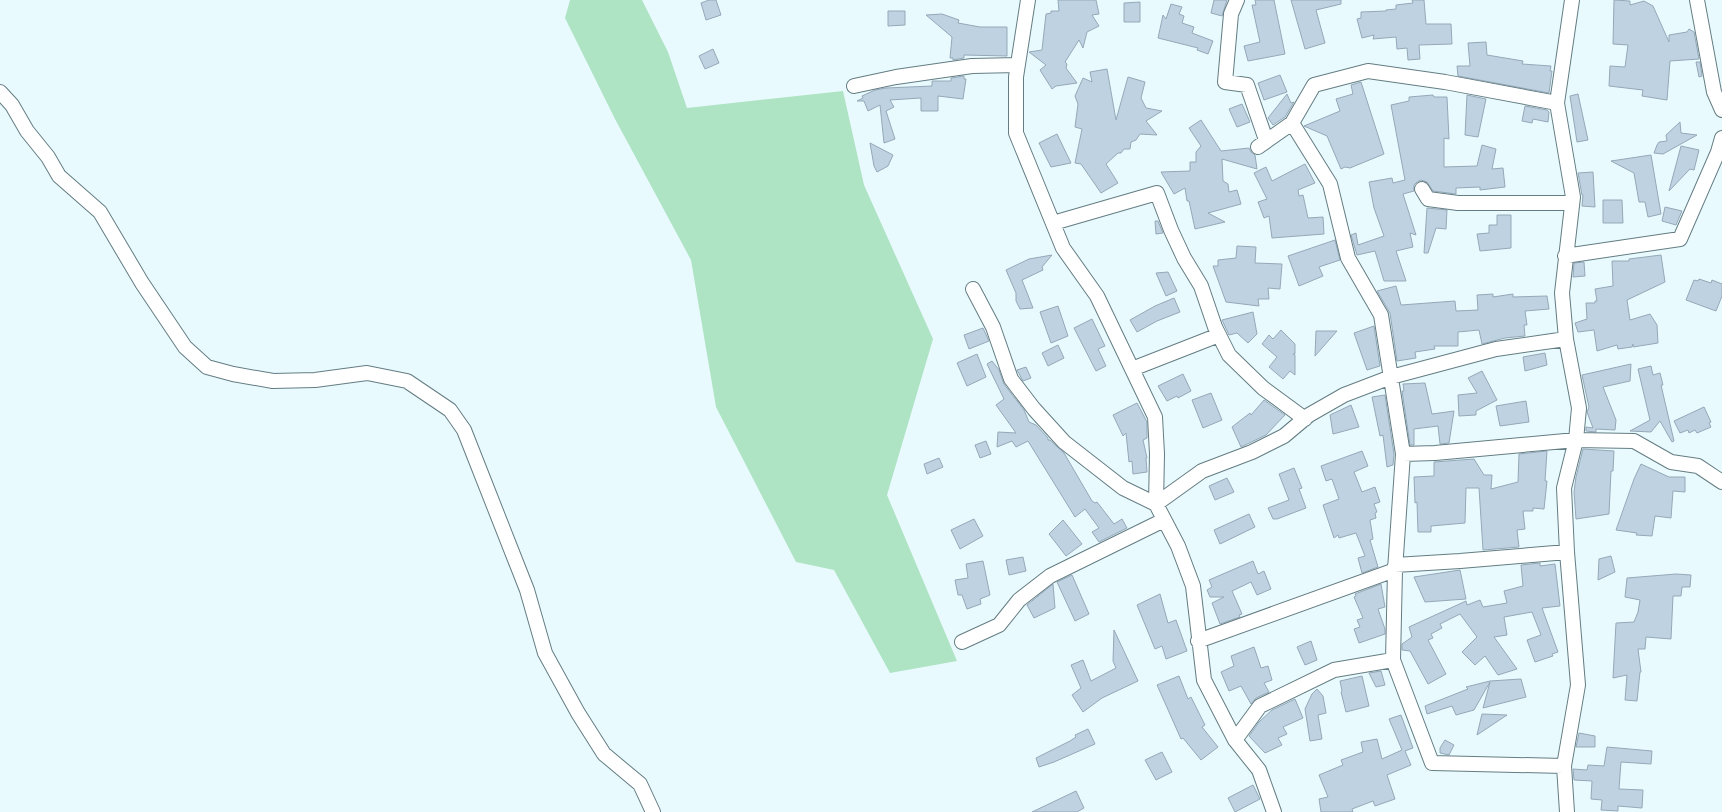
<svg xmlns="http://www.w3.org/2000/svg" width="1722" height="812" viewBox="0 0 1722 812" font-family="'DejaVu Sans',sans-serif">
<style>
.green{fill:#aee3c3}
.building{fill:#bed2e2;stroke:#95a8b8}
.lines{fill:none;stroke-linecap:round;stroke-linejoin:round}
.minor-casing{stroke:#637d83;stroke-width:16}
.minor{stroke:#fff;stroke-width:14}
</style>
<rect width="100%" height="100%" fill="#e9fafe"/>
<path class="green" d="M 570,0 L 642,0 L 668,52 L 687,108 L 843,91 L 864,185 L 933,339 L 887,495 L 957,661 L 890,673 L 834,570 L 796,562 L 716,407 L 691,260 L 615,119 L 565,18 Z"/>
<path class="building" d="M 709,0 L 716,0 L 721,15 L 706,20 L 701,3 Z
M 1058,0 L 1096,0 L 1099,14 L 1092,15 L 1099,26 L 1087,32 L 1083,48 L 1079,40 L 1065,62 L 1067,64 L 1066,68 L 1077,83 L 1056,86 L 1052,89 L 1040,70 L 1046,65 L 1029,52 L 1042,50 L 1046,14 L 1051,13 L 1051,11 L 1059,11 Z
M 1214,0 L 1227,0 L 1222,16 L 1211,13 Z
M 1255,0 L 1274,0 L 1285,54 L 1248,61 L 1244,46 L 1260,42 L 1252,5 L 1256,5 Z
M 1291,0 L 1341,0 L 1341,4 L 1316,10 L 1325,43 L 1305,49 Z
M 1412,0 L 1424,0 L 1426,24 L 1451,24 L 1452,44 L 1419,45 L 1420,59 L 1408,60 L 1407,48 L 1397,49 L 1396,37 L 1373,39 L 1374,35 L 1362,38 L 1357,19 L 1361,18 L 1361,12 L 1386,11 L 1386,10 L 1396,9 L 1396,5 L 1413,3 Z
M 1614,0 L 1630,1 L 1630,5 L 1644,1 L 1653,6 L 1669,42 L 1669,35 L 1687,32 L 1689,29 L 1694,32 L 1699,59 L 1670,61 L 1667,100 L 1642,96 L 1643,90 L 1609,86 L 1610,66 L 1625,67 L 1628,45 L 1613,44 Z
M 1140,2 L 1140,22 L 1124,22 L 1124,3 Z
M 1171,4 L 1182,7 L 1179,14 L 1184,16 L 1182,23 L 1194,27 L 1192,33 L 1213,41 L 1208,54 L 1197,50 L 1198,48 L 1158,38 L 1163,15 L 1166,19 Z
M 888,11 L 905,11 L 905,25 L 888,26 Z
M 942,14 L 959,20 L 958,23 L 980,27 L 1007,27 L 1007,56 L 964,55 L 964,58 L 953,60 L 953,58 L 950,58 L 952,37 L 926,15 Z
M 1486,42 L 1487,55 L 1523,61 L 1522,64 L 1551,66 L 1550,71 L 1552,71 L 1549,93 L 1458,76 L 1457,66 L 1470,66 L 1468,43 Z
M 713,49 L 719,63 L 705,69 L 699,56 Z
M 1696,62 L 1700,62 L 1702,76 L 1699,77 Z
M 1107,69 L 1116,120 L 1128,77 L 1145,82 L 1141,98 L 1146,108 L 1162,111 L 1146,121 L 1157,135 L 1140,134 L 1136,140 L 1131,142 L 1130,149 L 1124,149 L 1121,153 L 1118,153 L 1106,164 L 1118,183 L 1101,193 L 1081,164 L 1075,163 L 1082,129 L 1075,127 L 1078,104 L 1075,96 L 1083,78 L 1092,82 L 1090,72 Z
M 1280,75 L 1287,92 L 1264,100 L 1258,83 Z
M 964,76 L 964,79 L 966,79 L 963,99 L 938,96 L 938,111 L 921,111 L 921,98 L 890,100 L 894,107 L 886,111 L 895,139 L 884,143 L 880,105 L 868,111 L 864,101 L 857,101 L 863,98 L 862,96 L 875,90 L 886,88 L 932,86 L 932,81 L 951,81 L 951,78 Z
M 1361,82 L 1384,154 L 1350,168 L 1345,167 L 1341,169 L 1327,136 L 1304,126 L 1340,111 L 1336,99 L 1353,94 L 1351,85 Z
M 1287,94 L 1291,103 L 1294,102 L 1285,117 L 1273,125 L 1268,118 Z
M 1578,94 L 1588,140 L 1577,142 L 1570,96 Z
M 1433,95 L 1434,97 L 1447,97 L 1449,139 L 1444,138 L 1444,167 L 1477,166 L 1482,145 L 1496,149 L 1492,169 L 1503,168 L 1505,187 L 1480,190 L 1480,187 L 1456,188 L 1456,194 L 1433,191 L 1427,182 L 1421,180 L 1417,182 L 1414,185 L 1414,191 L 1403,194 L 1416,235 L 1410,233 L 1413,247 L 1396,251 L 1406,281 L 1384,281 L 1375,251 L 1357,255 L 1351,235 L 1356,233 L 1358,245 L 1384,236 L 1374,208 L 1369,182 L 1392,178 L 1393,183 L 1405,180 L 1391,105 L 1409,101 L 1409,97 Z
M 1467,95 L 1486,99 L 1478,137 L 1465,135 Z
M 1242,104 L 1250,122 L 1237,127 L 1229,109 Z
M 1525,106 L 1547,110 L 1549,112 L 1548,122 L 1533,119 L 1532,123 L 1522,121 Z
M 1201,120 L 1221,151 L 1249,148 L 1251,152 L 1255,155 L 1257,169 L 1222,159 L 1223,181 L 1228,184 L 1229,192 L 1237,190 L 1241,204 L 1208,213 L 1225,222 L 1195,229 L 1189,201 L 1187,201 L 1185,188 L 1174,194 L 1161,172 L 1190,171 L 1190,162 L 1196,162 L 1196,152 L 1201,146 L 1189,128 Z
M 1680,122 L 1681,133 L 1697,135 L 1663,154 L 1654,153 L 1657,145 L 1659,142 L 1667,141 L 1666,135 Z
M 1057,134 L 1071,163 L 1051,167 L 1039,143 Z
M 870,143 L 893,155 L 888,166 L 877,172 L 874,166 Z
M 1681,146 L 1699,150 L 1694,170 L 1690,169 L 1669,191 Z
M 1651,155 L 1661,214 L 1648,217 L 1645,202 L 1639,202 L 1634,173 L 1611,161 Z
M 1305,164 L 1315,183 L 1298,190 L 1299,196 L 1303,195 L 1308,218 L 1323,217 L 1324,234 L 1272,238 L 1269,216 L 1264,218 L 1258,202 L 1267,199 L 1254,173 L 1266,167 L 1272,181 Z
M 1593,172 L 1595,207 L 1582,206 L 1583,195 L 1582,195 L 1578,173 Z
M 1603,200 L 1622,200 L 1623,223 L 1603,223 Z
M 1665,207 L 1682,211 L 1676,225 L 1662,221 Z
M 1427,208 L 1447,210 L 1446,229 L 1436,228 L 1428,253 L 1424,253 Z
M 1497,215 L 1511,215 L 1511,248 L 1480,251 L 1477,234 L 1489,233 L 1489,225 L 1497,225 Z
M 1155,221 L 1158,221 L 1163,233 L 1156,234 Z
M 1335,240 L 1340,260 L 1319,267 L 1323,276 L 1299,286 L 1288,256 Z
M 1237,246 L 1256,247 L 1255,263 L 1282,264 L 1280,289 L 1268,288 L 1269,299 L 1258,299 L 1259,306 L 1226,302 L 1213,266 L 1218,266 L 1218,260 L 1236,258 Z
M 1052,255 L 1042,267 L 1043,270 L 1022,280 L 1033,308 L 1020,309 L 1016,301 L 1016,293 L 1006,270 L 1029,259 Z
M 1661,255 L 1665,282 L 1627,300 L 1630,320 L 1650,314 L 1657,325 L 1658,343 L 1633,347 L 1633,344 L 1632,347 L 1618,349 L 1617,345 L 1597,351 L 1594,330 L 1578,332 L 1575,323 L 1587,319 L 1586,303 L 1595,303 L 1595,301 L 1597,301 L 1595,289 L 1613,286 L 1612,261 L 1629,261 L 1629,259 Z
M 1584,262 L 1585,276 L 1573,277 L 1574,263 Z
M 1168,272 L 1177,291 L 1166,296 L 1156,273 Z
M 1699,279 L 1711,283 L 1712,280 L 1722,284 L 1722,296 L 1716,311 L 1686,300 L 1694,280 L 1698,281 Z
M 1396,286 L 1401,305 L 1455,301 L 1456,311 L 1478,310 L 1477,295 L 1493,294 L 1493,297 L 1513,294 L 1513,297 L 1547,296 L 1549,309 L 1525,311 L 1527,325 L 1524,325 L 1525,336 L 1505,338 L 1482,344 L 1479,330 L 1458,332 L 1458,346 L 1434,346 L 1435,349 L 1415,352 L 1416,358 L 1397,361 L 1390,313 L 1377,291 Z
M 1174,298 L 1180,312 L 1157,321 L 1137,332 L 1130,320 L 1155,306 Z
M 1058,306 L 1068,336 L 1051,343 L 1040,312 Z
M 1253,312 L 1257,334 L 1248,343 L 1237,333 L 1229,335 L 1222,320 Z
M 1092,319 L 1105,346 L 1098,349 L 1106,366 L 1096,371 L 1074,328 Z
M 1374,326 L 1380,366 L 1367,370 L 1354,333 Z
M 983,328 L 989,341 L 969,349 L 964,335 Z
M 1281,330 L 1295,344 L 1295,354 L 1293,354 L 1295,355 L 1295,375 L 1290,371 L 1283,379 L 1269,367 L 1277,357 L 1262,344 L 1269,335 L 1273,339 Z
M 1316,331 L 1337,331 L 1315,356 Z
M 1058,345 L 1064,358 L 1048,366 L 1042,353 Z
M 1545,353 L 1547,365 L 1525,371 L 1523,357 Z
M 977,354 L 986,377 L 967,386 L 957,363 Z
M 992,361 L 999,370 L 1004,384 L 1024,410 L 1029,422 L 1036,425 L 1048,438 L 1048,440 L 1050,440 L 1064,453 L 1092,501 L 1095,503 L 1097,502 L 1114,524 L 1122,519 L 1127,528 L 1099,542 L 1092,532 L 1099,528 L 1085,509 L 1075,517 L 1028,441 L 1016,447 L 1012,441 L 997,447 L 998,432 L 1016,433 L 996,405 L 1004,399 L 987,364 Z
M 1631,364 L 1630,381 L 1603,387 L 1616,420 L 1615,430 L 1596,429 L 1596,432 L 1586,431 L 1586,427 L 1593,428 L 1587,412 L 1589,407 L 1582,375 Z
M 1651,366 L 1653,375 L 1660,373 L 1663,385 L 1661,385 L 1674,441 L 1672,442 L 1660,421 L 1651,432 L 1630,431 L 1650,420 L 1638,369 Z
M 1026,367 L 1031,378 L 1023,381 L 1017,370 Z
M 1482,371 L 1497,400 L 1476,411 L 1476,415 L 1459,416 L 1458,395 L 1477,393 L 1468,378 Z
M 1183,374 L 1191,391 L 1178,398 L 1177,396 L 1167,401 L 1158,386 Z
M 1425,383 L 1432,414 L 1454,411 L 1449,443 L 1440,444 L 1438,426 L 1414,429 L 1414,445 L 1410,445 L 1402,391 L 1404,391 L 1403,384 Z
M 1211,393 L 1222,420 L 1203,428 L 1192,400 Z
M 1385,395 L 1394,454 L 1393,465 L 1387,467 L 1383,435 L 1380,436 L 1372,397 Z
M 1264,400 L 1285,415 L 1266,435 L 1241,447 L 1232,427 L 1250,413 L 1251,415 Z
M 1526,401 L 1529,422 L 1500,426 L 1496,406 Z
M 1137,403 L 1147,422 L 1147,438 L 1143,440 L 1147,458 L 1146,458 L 1147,472 L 1133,474 L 1132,461 L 1129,462 L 1126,433 L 1123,436 L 1113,415 Z
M 1351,405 L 1359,427 L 1333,434 L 1330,415 Z
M 1704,407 L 1711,422 L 1709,423 L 1711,427 L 1697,433 L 1695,430 L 1689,433 L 1688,430 L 1680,433 L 1674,421 Z
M 986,441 L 991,454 L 980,458 L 975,445 Z
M 1583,449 L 1614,451 L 1613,471 L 1611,471 L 1609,514 L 1576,519 L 1574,492 L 1576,477 Z
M 1362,451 L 1368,466 L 1354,472 L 1362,492 L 1375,487 L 1380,502 L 1374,504 L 1377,512 L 1375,513 L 1376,518 L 1370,520 L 1373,539 L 1370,540 L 1378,567 L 1362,573 L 1358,558 L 1365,556 L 1356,533 L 1339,538 L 1338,535 L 1334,538 L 1323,505 L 1339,499 L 1332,479 L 1326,481 L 1321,466 Z
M 1547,451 L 1545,481 L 1547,481 L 1544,509 L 1533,508 L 1533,511 L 1523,511 L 1525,529 L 1517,530 L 1519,547 L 1483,550 L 1479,488 L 1466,488 L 1465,523 L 1431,526 L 1431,532 L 1418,532 L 1417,502 L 1415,503 L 1414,477 L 1434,476 L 1434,462 L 1474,459 L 1484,475 L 1492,475 L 1491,489 L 1518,482 L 1519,454 Z
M 939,458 L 943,467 L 927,474 L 924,464 Z
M 1641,464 L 1669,477 L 1685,477 L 1685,492 L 1673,491 L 1671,518 L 1655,516 L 1652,536 L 1636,535 L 1637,533 L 1616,530 L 1634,479 Z
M 1294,468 L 1302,488 L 1299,489 L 1306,508 L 1277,519 L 1273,519 L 1268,508 L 1289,500 L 1279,474 Z
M 1227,478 L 1234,492 L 1215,500 L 1209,486 Z
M 1249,514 L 1255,527 L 1220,544 L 1214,530 Z
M 974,519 L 983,536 L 960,549 L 951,530 Z
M 1063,520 L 1082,544 L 1066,556 L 1049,534 Z
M 1611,556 L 1615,572 L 1598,580 L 1599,559 Z
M 1023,557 L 1026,571 L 1009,575 L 1006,560 Z
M 983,561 L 990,595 L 980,599 L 981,604 L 967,609 L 962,595 L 958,595 L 955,580 L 968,578 L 966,564 Z
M 1253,561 L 1258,574 L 1264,571 L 1271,589 L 1257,595 L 1251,582 L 1232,591 L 1242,614 L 1239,615 L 1240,617 L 1220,624 L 1212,603 L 1224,597 L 1210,597 L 1207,590 L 1212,587 L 1209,580 Z
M 1540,563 L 1540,566 L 1555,564 L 1560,606 L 1542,608 L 1558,652 L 1552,654 L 1553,656 L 1535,662 L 1527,640 L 1541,635 L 1532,612 L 1504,617 L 1507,635 L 1494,637 L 1517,669 L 1498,675 L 1485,656 L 1475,665 L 1462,652 L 1477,637 L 1460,614 L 1440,624 L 1442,628 L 1431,634 L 1433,638 L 1428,640 L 1446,674 L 1428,684 L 1410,651 L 1402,650 L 1402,644 L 1412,637 L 1409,627 L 1466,601 L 1467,605 L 1480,600 L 1483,607 L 1507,603 L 1504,591 L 1523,586 L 1521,565 Z
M 1460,570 L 1466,599 L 1425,602 L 1414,577 Z
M 1676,574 L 1691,575 L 1690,587 L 1682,587 L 1681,596 L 1673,596 L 1671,639 L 1646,637 L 1645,649 L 1638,649 L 1641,672 L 1640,672 L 1637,701 L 1625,700 L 1627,675 L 1613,678 L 1616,623 L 1634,622 L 1638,612 L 1640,600 L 1625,597 L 1627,578 Z
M 1072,575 L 1089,614 L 1075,621 L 1057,582 Z
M 1053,584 L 1055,608 L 1034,618 L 1027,605 Z
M 1381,584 L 1385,607 L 1378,609 L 1385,629 L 1385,634 L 1359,643 L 1354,629 L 1360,627 L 1357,620 L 1363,618 L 1354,597 L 1356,596 L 1355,594 Z
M 1160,594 L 1168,623 L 1176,620 L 1187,651 L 1166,659 L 1162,646 L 1155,649 L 1137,605 Z
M 1114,630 L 1138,681 L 1102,698 L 1083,712 L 1072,695 L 1081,688 L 1071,665 L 1083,660 L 1091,681 L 1116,668 L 1113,661 Z
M 1311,641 L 1317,660 L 1305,665 L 1297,647 Z
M 1254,647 L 1261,668 L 1268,666 L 1272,680 L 1264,683 L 1269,692 L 1256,698 L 1251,704 L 1241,686 L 1229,691 L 1221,672 L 1234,666 L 1231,656 Z
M 1381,671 L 1385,685 L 1376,687 L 1369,673 Z
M 1179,676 L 1188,699 L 1191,697 L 1205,725 L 1202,727 L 1218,747 L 1201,760 L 1183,738 L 1181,739 L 1157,685 Z
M 1362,676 L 1369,706 L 1346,712 L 1341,692 L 1342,691 L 1340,681 Z
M 1521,679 L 1526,697 L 1483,708 L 1490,682 L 1474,710 L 1456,715 L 1452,706 L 1427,714 L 1425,706 L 1468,689 L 1466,687 L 1490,681 Z
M 1317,689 L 1323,696 L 1326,713 L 1318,715 L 1322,739 L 1310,741 L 1305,709 L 1312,694 Z
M 1295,699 L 1303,718 L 1283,727 L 1287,734 L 1278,738 L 1282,745 L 1265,753 L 1249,736 L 1259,722 L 1272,710 Z
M 1482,714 L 1507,715 L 1477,735 Z
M 1401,715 L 1413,748 L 1405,751 L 1411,765 L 1387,775 L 1395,799 L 1375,806 L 1373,801 L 1352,809 L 1353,812 L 1321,812 L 1319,799 L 1328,797 L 1319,775 L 1343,765 L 1341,760 L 1363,752 L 1361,742 L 1377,739 L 1382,759 L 1402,750 L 1389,719 Z
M 1088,729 L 1095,744 L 1054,762 L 1039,767 L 1036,758 L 1070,741 L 1076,737 L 1075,735 Z
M 1579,733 L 1595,736 L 1595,747 L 1576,747 Z
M 1445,740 L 1454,745 L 1449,755 L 1440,753 L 1440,748 Z
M 1607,747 L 1652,751 L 1651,764 L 1621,762 L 1619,789 L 1643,790 L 1642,808 L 1618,806 L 1618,811 L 1601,810 L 1602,800 L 1591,799 L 1592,781 L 1574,780 L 1573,769 L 1587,770 L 1588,765 L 1604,766 Z
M 1162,752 L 1172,772 L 1156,780 L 1145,760 Z
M 1253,785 L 1260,799 L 1235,812 L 1228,798 Z
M 1076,791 L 1084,808 L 1077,812 L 1032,812 Z"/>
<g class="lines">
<g class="minor-casing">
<path id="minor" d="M 1028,0 L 1016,77 L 1016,133 L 1063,248 L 1097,296 L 1155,417 L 1157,454 L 1156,504 L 1178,546 L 1193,586 L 1204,680 L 1235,740 L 1259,770 L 1274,812
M 1237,0 L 1231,14 L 1225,82 L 1247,85 L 1266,140
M 1697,0 L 1714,92 L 1722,110
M 854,86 L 896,77 L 972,66 L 1018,65
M 0,92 L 12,105 L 27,131 L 48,157 L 59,176 L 100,212 L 142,283 L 185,347 L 207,367 L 233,374 L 273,381 L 315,380 L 367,373 L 407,381 L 450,410 L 464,430 L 527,590 L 545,653 L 578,713 L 604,754 L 640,784 L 653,812
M 1557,103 L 1445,82 L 1368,71 L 1314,85 L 1292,123 L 1330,184 L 1348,258 L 1381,315 L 1403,454 L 1395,570 L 1393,660 L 1432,763 L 1564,766
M 1258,147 L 1292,123
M 1422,189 L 1428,199 L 1458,203 L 1572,203
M 1053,223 L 1157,193 L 1171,230 L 1184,258 L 1201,286 L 1215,327 L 1229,355 L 1263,388 L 1305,419
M 1565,256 L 1680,239 L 1718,152 L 1722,138
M 973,289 L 993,327 L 1011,379 L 1034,409 L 1064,442 L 1123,488 L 1156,504
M 1132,369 L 1219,335
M 1403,454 L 1435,453 L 1576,440 L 1634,441 L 1671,462 L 1698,466 L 1722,482
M 1156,504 L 1202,471 L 1252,452 L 1284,436 L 1309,415 L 1344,395 L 1391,377 L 1496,349 L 1566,339
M 1395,565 L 1460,561 L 1567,552
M 1198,641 L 1395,570
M 962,642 L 999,625 L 1019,600 L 1050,576 L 1164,520
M 1235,740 L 1260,706 L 1334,670 L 1393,660
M 1567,812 L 1564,766 L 1578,685 L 1567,552 L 1564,488 L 1576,440 L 1579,408 L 1566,339 L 1562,293 L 1573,197 L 1557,103 L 1572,0"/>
</g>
<use href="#minor" class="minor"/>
</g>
</svg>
